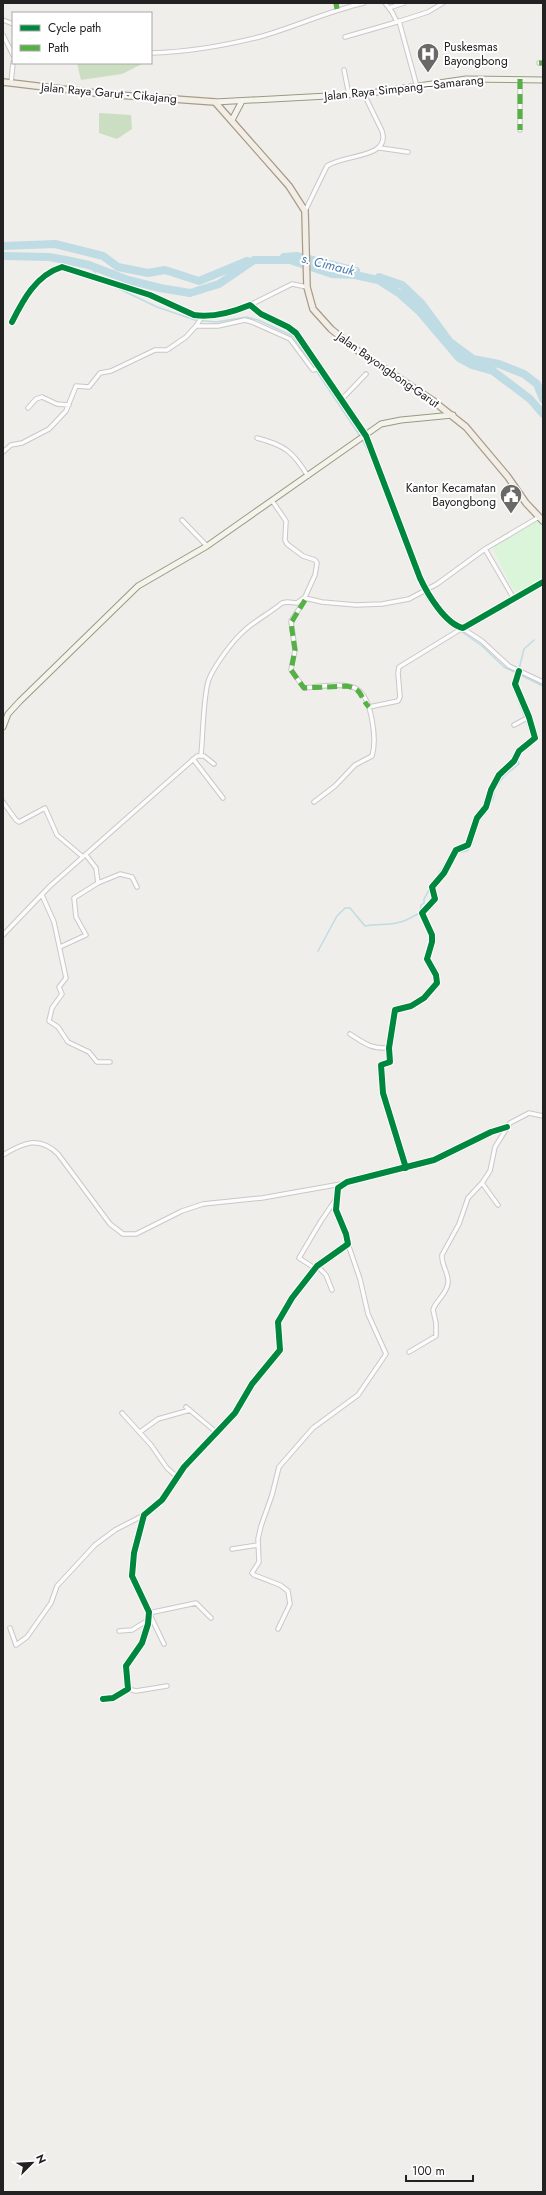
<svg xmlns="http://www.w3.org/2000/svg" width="546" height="2195" viewBox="0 0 546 2195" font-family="Jost,sans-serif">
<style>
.forest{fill:#cbdec1}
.park{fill:#daf5da}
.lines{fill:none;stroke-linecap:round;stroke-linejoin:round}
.stream{stroke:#bfdbe3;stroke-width:1.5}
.river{stroke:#bfdbe3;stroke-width:8}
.street-casing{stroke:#c9c8c7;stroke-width:5.5}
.secondary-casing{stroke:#999a82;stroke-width:7}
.primary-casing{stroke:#a79c86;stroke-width:8}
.street{stroke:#fdfcfc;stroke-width:3.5}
.secondary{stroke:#f4f4ed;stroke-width:5}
.primary{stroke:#f3ede7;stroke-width:5.5}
.quiet{stroke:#55b145;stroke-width:5;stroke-dasharray:10 5;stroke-linecap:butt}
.cycleway-casing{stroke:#fff;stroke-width:8}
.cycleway{stroke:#00873e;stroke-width:6}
.labels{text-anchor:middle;stroke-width:4;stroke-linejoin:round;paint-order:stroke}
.poi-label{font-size:12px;fill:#222;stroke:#fff;text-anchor:start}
.street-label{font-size:12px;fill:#222;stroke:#fff}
.water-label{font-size:13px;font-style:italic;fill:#4a7aab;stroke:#fff}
</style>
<rect width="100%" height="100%" fill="#f0eeeb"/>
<path class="forest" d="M 77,63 L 144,63 L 122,74 L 81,80 Z
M 99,113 L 131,115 L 132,129 L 117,139 L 99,133 Z"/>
<path class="park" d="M 539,517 L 543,520 L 543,578 L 517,592 L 513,590 L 492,547 Z"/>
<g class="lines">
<path class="stream" d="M 89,265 L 99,278
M 107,283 L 157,307 L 195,320 L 216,322 L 247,317 L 258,320 L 293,336 L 360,436
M 362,439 L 376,468
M 418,578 L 427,599 L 445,620 L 482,646 L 504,667 L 543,686
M 519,669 L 524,649 L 534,640
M 515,686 L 515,692 L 533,739
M 456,853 L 467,851 L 473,842 L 472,839 L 480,819 L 493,799 L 495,789 L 504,776 L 519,764 L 517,758
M 318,951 L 337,916 L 345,908 L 350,908 L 365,926 C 377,923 388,926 400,922 C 406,921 413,916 420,913 L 421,905 L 424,903 L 424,899 C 432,884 440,870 451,857"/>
<path class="river" d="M 3,246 L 55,244 L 103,256 L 118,267 L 148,273 L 165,270 L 199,281 L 247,261
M 3,256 L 49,257 L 66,260 L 89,265 L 128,280 L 160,288 L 190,293 L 219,284 L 254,260 L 290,260 L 332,274 L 355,275 L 378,280 L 400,294 L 419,311 L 459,358 L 472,365 L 493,371 L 530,399 L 543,414
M 284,257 L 297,256 L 356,271
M 379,277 L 402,285 L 422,304 L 450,342 L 473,359 L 499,364 L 524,374 L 537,384 L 543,399"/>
<g class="street-casing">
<path id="street" d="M 336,3 L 337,9
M 385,3 L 392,12 L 397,22 L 428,12 L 443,3
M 389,8 L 404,3
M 3,20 L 13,24
M 399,21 L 417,87
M 3,35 L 13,55
M 345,37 L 397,22
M 151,53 C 188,52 223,46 259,37 C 295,27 328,11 364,3
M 539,63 L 543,63
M 344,70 L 349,95
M 520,79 L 520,130
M 11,83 L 13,63
M 380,148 L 408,152
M 305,211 L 327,166 C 343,154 391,159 382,131 L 364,94
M 250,305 L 292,284 L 307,287
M 12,322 C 23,300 36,275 62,267 L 150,295 L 194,315 C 213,318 233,312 250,305 L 261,314 L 288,327 L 296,333 L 366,436 L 420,578 C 427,593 445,624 463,628 L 543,582
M 196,326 L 202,317
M 342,399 L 366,374
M 28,408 L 36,399 L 42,397 L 57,404 L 69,405
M 257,438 C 285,445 293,452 308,476
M 3,452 L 11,445 L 22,443 L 49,429 L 66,411 L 76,386 L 89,387 L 100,373 L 111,371 L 155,350 L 167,350 L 186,337 L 196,326 L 218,326 L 245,320 L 252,322 L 290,339 L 313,370 L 320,368
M 182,520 L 207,546
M 485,549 L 514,599
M 305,598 L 322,602 L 356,605 L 382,604 L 409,599 L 437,584 L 485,549 L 539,517
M 305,600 L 291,621 L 295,650 L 291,670 L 304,688 C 316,687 346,682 357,689 C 372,698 377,740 372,756 L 355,765 L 335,786 L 314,802
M 462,628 L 482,641 L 509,666 L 543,682
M 369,707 L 398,701 L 400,697 L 398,673 L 399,667 L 461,629
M 514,725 L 529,717
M 201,755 C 203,737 203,695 209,679 C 215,665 233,640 245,630 C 256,620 270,613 282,603 L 287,602 L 297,603 L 305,597 L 315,575 L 317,563 L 315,560 L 303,556 L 287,544 L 285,540 L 286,521 L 273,502
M 193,759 L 223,798
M 3,802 L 16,820 L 19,822 L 45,808 L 57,835 L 83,857
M 98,883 L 120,874 L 132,877 L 137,887
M 42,895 L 54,922 L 66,978 L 59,987 L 62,994 L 52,1008 L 49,1021 L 58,1027 L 68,1042 L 89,1052 L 97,1062 L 110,1062
M 3,935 L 50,886 L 197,756 L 204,756 L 214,764
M 60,947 L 86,935 L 76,917 L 74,898 L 98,883 L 96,868 L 86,855
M 350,1034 C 364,1043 370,1049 389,1048
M 3,1155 C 23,1143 39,1135 58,1154 L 110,1224 L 123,1234 L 136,1234 L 182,1211 L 203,1204 L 262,1198 L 341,1184
M 406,1168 L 383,1093 L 381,1065 L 390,1062 L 389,1048 L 395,1010 L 411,1006 L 424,998 L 437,983 L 436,975 L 427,959 L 432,942 L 432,935 L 422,913 L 435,899 L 432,887 L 444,873 L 456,850 L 468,845 L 477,818 L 486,807 L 491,790 L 499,775 L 514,761 L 519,751 L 535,738 L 529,717 L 515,684 L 519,671
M 482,1183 L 498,1205
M 317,1266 L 326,1275 L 332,1290
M 316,1269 L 299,1258 L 321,1221 L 336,1199
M 409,1352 L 436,1336 L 436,1323 L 433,1310 C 435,1301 446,1296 448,1283 C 449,1273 441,1265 442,1255 L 459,1224 L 468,1198 L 482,1183 L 490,1171 L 495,1147 L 510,1123 L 529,1113 L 543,1116
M 186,1407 L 216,1432
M 122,1413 L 151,1445 L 167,1468 L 177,1477
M 140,1432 L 158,1419 L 190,1410
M 232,1549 L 258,1545
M 10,1628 L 16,1645 L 27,1637 L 51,1603 L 57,1586 L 95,1545 L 115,1530 L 144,1515
M 278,1629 L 290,1604 L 288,1591 L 280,1585 L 254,1575 L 252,1573 L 259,1562 L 258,1539 L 261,1526 L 272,1495 L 279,1467 L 313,1428 L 358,1395 L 386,1354 L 368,1314 L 360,1279 L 348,1244
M 119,1631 L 132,1630 L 148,1620
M 164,1644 L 149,1613 L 196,1603 L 211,1618
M 128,1689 L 136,1691 L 167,1686
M 103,1699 L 113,1698 L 128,1689 L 126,1666 L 142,1643 L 148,1624 L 149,1612 L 132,1576 L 134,1553 L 144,1515 L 162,1500 L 184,1467 L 235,1413 L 252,1384 L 280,1350 L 278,1322 L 292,1298 L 317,1266 L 348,1244 L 346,1234 L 336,1210 L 338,1188 L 347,1182 L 434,1160 L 491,1132 L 507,1127"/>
</g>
<g class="secondary-casing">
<path id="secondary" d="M 215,102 L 364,94 L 466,79 L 543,80
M 232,120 L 242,101
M 3,727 L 8,714 L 20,701 L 138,586 L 207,546 L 381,424 L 401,420 L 453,415"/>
</g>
<g class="primary-casing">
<path id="primary" d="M 3,82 L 104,94 L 215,102 L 289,186 L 305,211 L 307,287 L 313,309 L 331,329 L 358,351 L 432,400 L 466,427 L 508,477 L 526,503 L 543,521"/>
</g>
<use href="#street" class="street"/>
<use href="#secondary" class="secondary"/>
<use href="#primary" class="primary"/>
<path class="quiet" d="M 336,3 L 337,9
M 539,63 L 543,63
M 520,79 L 520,130
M 305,600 L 291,623 L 295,650 L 291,670 L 304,688 L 346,686 C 364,689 359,697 369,707"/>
<g class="cycleway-casing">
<path id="cycleway" d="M 12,322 C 23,300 36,275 62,267 L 150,295 L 194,315 C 213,318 233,312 250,305 L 261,314 L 288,327 L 296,333 L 366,436 L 420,578 C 427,593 445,624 463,628 L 543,582
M 406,1168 L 383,1093 L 381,1065 L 390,1062 L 389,1048 L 395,1010 L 411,1006 L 424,998 L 437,983 L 436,975 L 427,959 L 432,942 L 432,935 L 422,913 L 435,899 L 432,887 L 444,873 L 456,850 L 468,845 L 477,818 L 486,807 L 491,790 L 499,775 L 514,761 L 519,751 L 535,738 L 529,717 L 515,684 L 519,671
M 103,1699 L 113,1698 L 128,1689 L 126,1666 L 142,1643 L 148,1624 L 149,1612 L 132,1576 L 134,1553 L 144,1515 L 162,1500 L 184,1467 L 235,1413 L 252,1384 L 280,1350 L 278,1322 L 292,1298 L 317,1266 L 348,1244 L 346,1234 L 336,1210 L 338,1188 L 347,1182 L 434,1160 L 491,1132 L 507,1127"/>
</g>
<use href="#cycleway" class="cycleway"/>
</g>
<defs>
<g id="hospital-pin" transform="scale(1.15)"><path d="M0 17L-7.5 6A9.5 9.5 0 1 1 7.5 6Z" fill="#6a6968" stroke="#fff"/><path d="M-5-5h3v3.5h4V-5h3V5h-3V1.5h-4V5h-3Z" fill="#fff"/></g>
<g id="civic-pin" transform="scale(1.15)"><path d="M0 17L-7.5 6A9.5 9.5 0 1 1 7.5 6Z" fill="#6a6968" stroke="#fff"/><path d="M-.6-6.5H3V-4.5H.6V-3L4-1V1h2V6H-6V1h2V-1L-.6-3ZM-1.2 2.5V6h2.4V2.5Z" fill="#fff"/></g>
</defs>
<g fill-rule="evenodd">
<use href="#hospital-pin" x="428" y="54"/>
<use href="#civic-pin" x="511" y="495"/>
</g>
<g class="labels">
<g class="poi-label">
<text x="444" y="51">Puskesmas<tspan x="444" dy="14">Bayongbong</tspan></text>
<text x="496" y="492" text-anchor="end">Kantor Kecamatan<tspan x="496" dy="14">Bayongbong</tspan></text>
</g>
<g class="street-label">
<text transform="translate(404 88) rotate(-6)" y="4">Jalan Raya Simpang—Samarang</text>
<text transform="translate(109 93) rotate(5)" y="4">Jalan Raya Garut - Cikajang</text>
<text transform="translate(388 370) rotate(35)" y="4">Jalan Bayongbong-Garut</text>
</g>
<g class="water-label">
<text transform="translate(328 264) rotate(14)" y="5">s. Cimauk</text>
</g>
</g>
<rect width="546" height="2195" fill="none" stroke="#222222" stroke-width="8"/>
<rect x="12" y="12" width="140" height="52" fill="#ffffff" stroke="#a7a7a7"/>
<rect x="20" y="25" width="20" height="6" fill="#00873e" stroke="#a7a7a7"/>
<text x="48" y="32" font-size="12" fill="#222222">Cycle path</text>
<rect x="20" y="45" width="20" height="6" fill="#55b145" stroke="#a7a7a7"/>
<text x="48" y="52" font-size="12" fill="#222222">Path</text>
<g transform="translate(32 2163) rotate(66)" stroke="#ffffff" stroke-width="3" paint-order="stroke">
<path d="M0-3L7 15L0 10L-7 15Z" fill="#222222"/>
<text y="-6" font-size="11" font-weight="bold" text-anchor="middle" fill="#222222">N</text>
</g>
<path d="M406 2175v6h67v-6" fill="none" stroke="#222222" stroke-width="2"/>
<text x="412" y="2175" font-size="12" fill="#222222" stroke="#ffffff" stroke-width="3" paint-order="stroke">100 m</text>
</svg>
